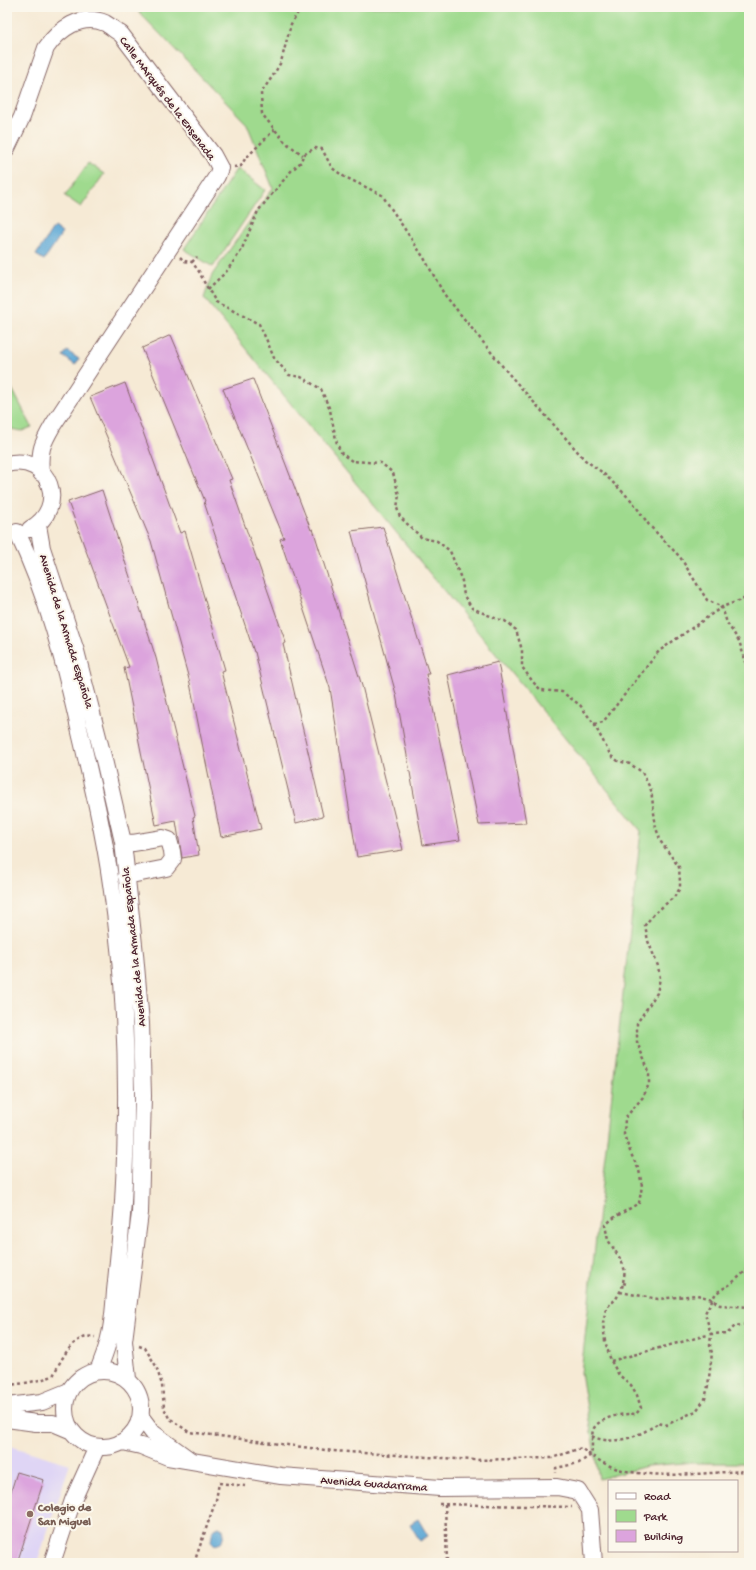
<svg xmlns="http://www.w3.org/2000/svg" width="756" height="1570" viewBox="0 0 756 1570" font-family="'Gochi Hand',sans-serif">
<style>
.built{fill:#dfd5f5}
.green{fill:#9fda8e;stroke:#747c5c}
.water{fill:#5ea9d6;stroke:#546480}
.building{fill:#dca4dd}
.lines{fill:none;stroke-linecap:round;stroke-linejoin:round}
.minor-casing{stroke:#866666;stroke-width:18}
.path{stroke:#866666;stroke-width:2.5;stroke-dasharray:3 3;stroke-linecap:butt}
.minor{stroke:#fff;stroke-width:16}
.education-dot{fill:#8d6e63;stroke:#fbf7ec;stroke-width:1.5}
.labels{text-anchor:middle;stroke-width:4;stroke-linejoin:round;paint-order:stroke}
.street-label{font-size:12px;fill:#4a1f2b;stroke:#fbf7ec}
.education-label{font-size:12px;font-weight:bold;fill:#785e54;stroke:#fbf7ec;text-anchor:start}
</style>
<rect width="100%" height="100%" fill="#fbf7ec"/>
<filter id="ink" filterUnits="userSpaceOnUse"><feTurbulence type="fractalNoise" baseFrequency=".025" numOctaves="2"/><feDisplacementMap in="SourceGraphic" scale="8" xChannelSelector="R" yChannelSelector="G"/><feConvolveMatrix kernelMatrix="1 2 1 2 8 2 1 2 1" color-interpolation-filters="sRGB"/></filter>
<filter id="wash" filterUnits="userSpaceOnUse"><feTurbulence type="fractalNoise" baseFrequency=".012" numOctaves="4" result="noise"/><feDisplacementMap in="SourceGraphic" scale="16" xChannelSelector="R" yChannelSelector="G"/><feGaussianBlur stdDeviation="0.9" result="paint"/><feColorMatrix in="noise" values="0 0 0 0 0 0 0 0 0 0 0 0 0 0 0 0 0 1.4 0 .05"/><feComposite in="paint" operator="in"/></filter>
<g filter="url(#wash)">
<rect width="100%" height="100%" fill="#f6ead5"/>
<path class="built" d="M 7,1445 L 70,1464 L 37,1563 L 7,1563 Z"/>
<path class="green" d="M 134,7 L 749,7 L 749,1463 L 684,1463 L 647,1466 L 599,1479 L 581,1373 L 641,831 L 204,298 L 212,275 L 273,188 L 247,124 Z
M 88,163 L 104,174 L 81,207 L 65,196 Z
M 237,168 L 265,190 L 213,267 L 184,249 Z
M 7,379 L 32,427 L 22,431 L 11,429 L 7,421 Z"/>
<path class="water" d="M 54,227 L 62,233 L 44,260 L 36,255 Z
M 67,351 L 79,359 L 75,365 L 63,356 Z
M 418,1519 L 428,1536 L 420,1541 L 410,1524 Z
M 219,1527 L 223,1529 L 224,1534 L 221,1543 L 215,1545 L 211,1541 L 213,1530 Z"/>
<g id="blocks">
<path class="building" d="M 171,335 L 232,479 L 229,480 L 286,643 L 283,644 L 323,816 L 296,823 L 255,652 L 254,652 L 204,502 L 205,501 L 142,348 Z
M 253,379 L 311,530 L 313,529 L 362,686 L 403,850 L 357,857 L 330,688 L 280,539 L 284,538 L 223,389 Z
M 125,383 L 180,533 L 185,531 L 225,670 L 221,671 L 261,829 L 221,837 L 190,683 L 151,541 L 90,397 Z
M 102,490 L 156,658 L 195,816 L 193,817 L 199,855 L 182,858 L 176,821 L 156,825 L 124,668 L 129,667 L 68,502 Z
M 383,527 L 429,674 L 426,674 L 460,840 L 423,845 L 396,694 L 351,531 Z
M 498,662 L 526,823 L 479,825 L 448,675 Z
M 17,1472 L 44,1480 L 17,1563 L 7,1563 L 7,1504 Z"/>
</g>
</g>
<g filter="url(#ink)">
<use href="#blocks" fill-opacity="0" stroke="#866666" stroke-width="1"/>
<g class="lines">
<g class="minor-casing">
<path id="minor" d="M 7,148 L 22,117 L 46,48 C 59,29 81,13 105,23 C 110,26 116,31 121,34 L 213,155 L 220,168 L 217,176 L 53,425 C 42,444 39,450 41,473
M 7,464 C 50,453 69,508 30,529
M 38,525 L 42,548 L 76,651 L 105,764 L 123,842 L 135,954 L 141,1023 L 143,1096 L 140,1213 L 124,1341 L 128,1379
M 17,532 C 47,594 64,662 79,728 C 91,779 104,833 111,884 C 127,989 129,1096 123,1202 C 121,1232 118,1261 115,1291 C 114,1307 113,1323 109,1338 C 107,1349 102,1360 98,1371
M 123,842 L 133,843 L 163,838 L 169,840 L 172,851 L 173,859 L 166,868 L 126,876
M65 1409a38 38 0 1 1 76 0a38 38 0 1 1-76 0Z
M 7,1406 L 42,1402 L 69,1391
M 141,1417 L 153,1433 L 190,1460
M 7,1419 L 36,1423 L 53,1423 L 72,1431
M 123,1442 L 141,1446 L 168,1457 L 281,1476 L 440,1488 L 557,1487 L 578,1491 L 590,1510 L 594,1563
M 52,1563 L 73,1500 L 97,1447"/>
</g>
<path class="path" d="M 301,7 L 291,24 L 281,62 L 274,74 L 261,93 L 262,114 L 285,142 L 303,155
M 234,167 L 241,166 L 245,159 L 275,129
M 180,257 L 184,261 L 192,262 L 200,273 L 204,282 L 216,302 L 259,324 L 267,341 L 274,358 L 289,375 L 301,377 L 321,389 L 330,410 L 337,444 L 342,454 L 352,461 L 381,463 L 393,473 L 399,495 L 397,508 L 400,517 L 422,538 L 437,541 L 450,551 L 462,581 L 464,596 L 472,608 L 497,619 L 505,621 L 516,630 L 522,650 L 522,667 L 533,682 L 541,690 L 562,692 L 580,705 L 594,724 L 611,756 L 618,761 L 630,764 L 642,772 L 651,790 L 656,828 L 661,842 L 679,867 L 680,882 L 680,888 L 675,896 L 654,914 L 645,925 L 648,941 L 658,966 L 660,978 L 657,993 L 637,1023 L 637,1042 L 649,1072 L 649,1084 L 643,1097 L 625,1118 L 624,1135 L 631,1154 L 639,1170 L 642,1186 L 639,1203 L 615,1217 L 605,1225 L 608,1240 L 621,1260 L 625,1271 L 622,1288 L 616,1299 L 606,1308 L 603,1323 L 605,1341 L 611,1361 L 619,1375 L 631,1385 L 637,1395 L 641,1408 L 636,1414 C 624,1413 598,1417 593,1430 C 591,1438 593,1447 591,1455 L 579,1463 L 556,1468 L 556,1473
M 192,262 L 197,257
M 208,289 L 226,272 L 241,251 L 258,211 L 292,170 L 301,162 L 303,155 L 315,148 L 322,149 L 332,168 L 343,176 L 382,195 L 424,258 L 444,294 L 508,373 L 585,460 L 603,473 L 632,501 L 649,525 L 680,557 L 707,600 L 722,607 L 727,623 L 739,641 L 749,672
M 594,724 L 603,722 L 659,651 L 722,607 L 749,597
M 623,1283 L 627,1284
M 620,1292 L 658,1299 L 697,1295 L 712,1299 L 720,1305 L 749,1307
M 139,1346 L 145,1348 L 156,1366 L 162,1385 L 164,1408 L 169,1418 L 189,1432 L 333,1451 L 474,1460 L 552,1458 L 581,1448 C 591,1456 605,1465 618,1469 C 657,1480 708,1472 749,1471
M 611,1361 L 711,1334 L 705,1313 L 716,1293 L 732,1283 L 749,1268
M 7,1385 C 23,1384 38,1381 53,1376 C 61,1360 73,1333 95,1337
M 592,1436 C 613,1447 641,1436 658,1423 L 666,1425 L 696,1411 L 705,1399 L 708,1386 L 712,1353 L 710,1346 L 711,1334 L 728,1333 L 735,1326 L 749,1324
M 439,1504 L 572,1507
M 445,1504 L 447,1563
M 194,1563 L 216,1500 L 219,1483 L 245,1486"/>
<use href="#minor" class="minor"/>
</g>
</g>
<circle class="education-dot" cx="30" cy="1514" r="4"/>
<g class="labels">
<g class="street-label">
<text transform="translate(168 98) rotate(53)" y="4">Calle MArqués de la Ensenada</text>
<text transform="translate(67 631) rotate(73)" y="4">Avenida de la Armada Española</text>
<text transform="translate(133 947) rotate(-96)" y="4">Avenida de la Armada Española</text>
<text transform="translate(374 1483) rotate(4)" y="4">Avenida Guadarrama</text>
</g>
<g class="education-label">
<text x="38" y="1511">Colegio de<tspan x="38" dy="14">San Miguel</tspan></text>
</g>
</g>
<rect width="756" height="1570" fill="none" stroke="#fbf7ec" stroke-width="24"/>
<rect x="608" y="1480" width="130" height="72" fill="#fbf7ec" stroke="#b4a19f"/>
<rect x="616" y="1493" width="20" height="6" fill="#ffffff" stroke="#b4a19f"/>
<text x="644" y="1500" font-size="12" fill="#4a1f2b">Road</text>
<rect x="616" y="1510" width="20" height="12" fill="#9fda8e" stroke="#b4a19f"/>
<text x="644" y="1520" font-size="12" fill="#4a1f2b">Park</text>
<rect x="616" y="1530" width="20" height="12" fill="#dca4dd" stroke="#b4a19f"/>
<text x="644" y="1540" font-size="12" fill="#4a1f2b">Building</text>
</svg>
